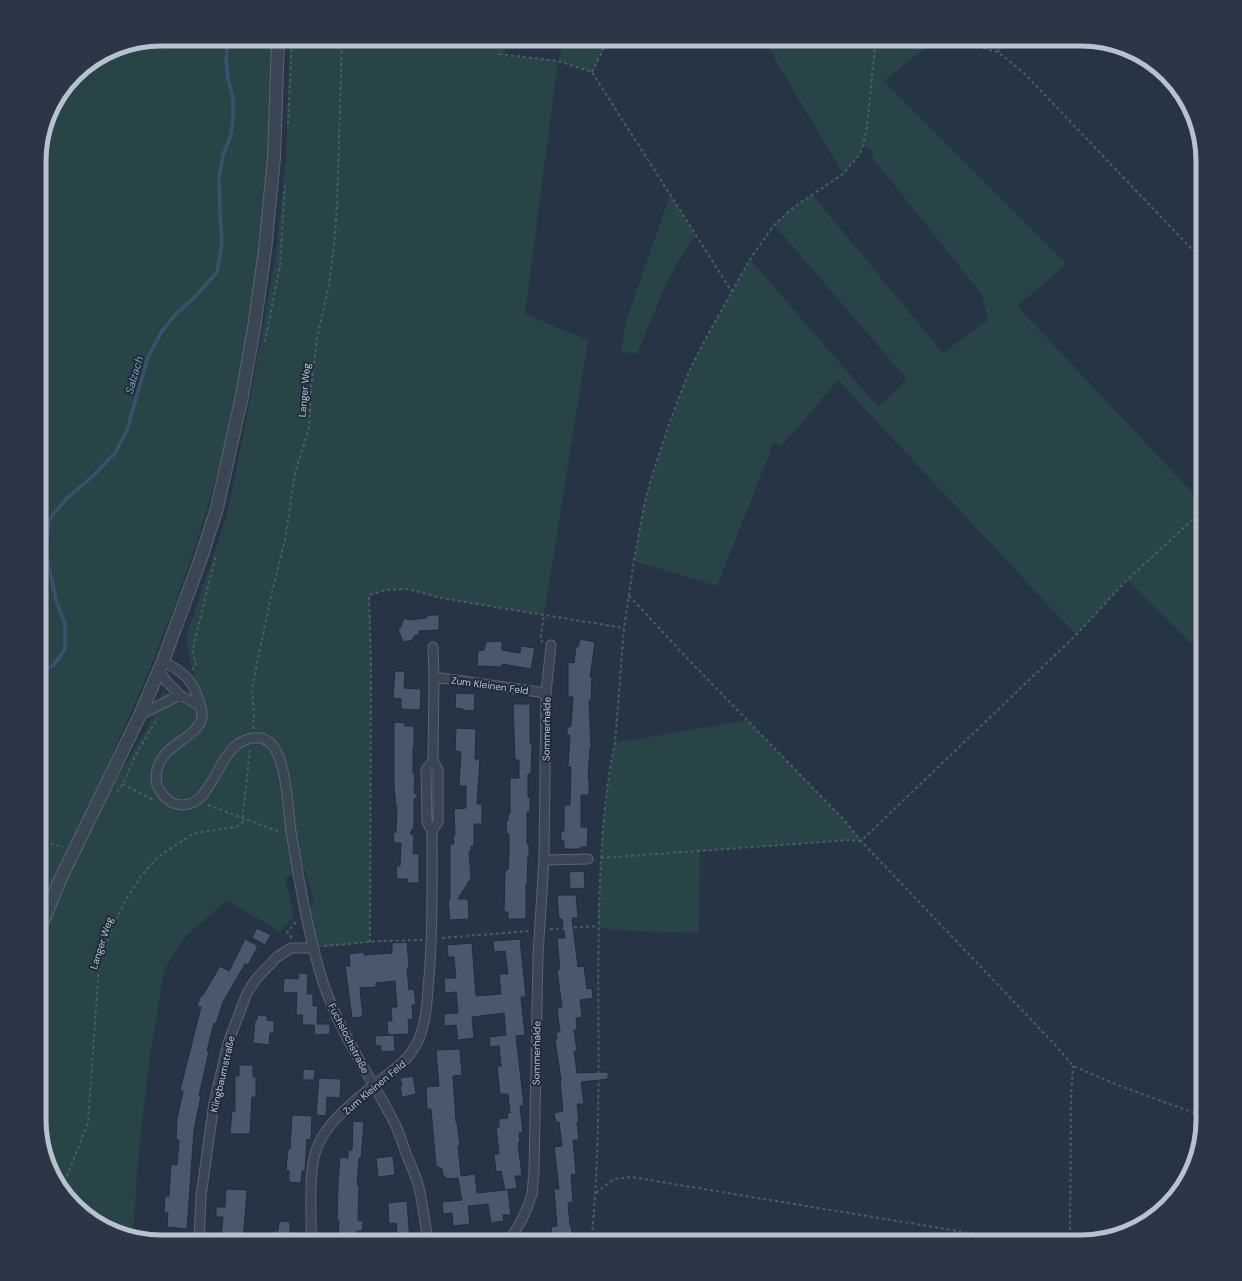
<svg xmlns="http://www.w3.org/2000/svg" width="1242" height="1281" viewBox="0 0 1242 1281" font-family="'DM Sans',sans-serif">
<style>
.green{fill:#284447}
.lines{fill:none;stroke-linecap:round;stroke-linejoin:round}
.stream{stroke:#39506e;stroke-width:3.5}
.building{fill:#4a586d;stroke:#212d3d}
.minor-casing{stroke:#596473;stroke-width:11}
.tertiary-casing{stroke:#596473;stroke-width:14}
.path{stroke:#476163;stroke-width:2;stroke-dasharray:3 3;stroke-linecap:butt}
.minor{stroke:#3b4655;stroke-width:9}
.tertiary{stroke:#3b4655;stroke-width:12}
.labels{text-anchor:middle;stroke-width:4;stroke-linejoin:round;paint-order:stroke}
.street-label{font-size:10px;fill:#b9c1cf;stroke:#1f2b3b}
.water-label{font-size:11px;font-style:italic;fill:#7e98b8;stroke:#1f2b3b}
.rim{fill:none;stroke:#b9c1cf;stroke-width:5}
</style>
<rect width="100%" height="100%" fill="#263446"/>
<path class="green" d="M 161,39 L 273,39 C 271,80 271,120 268,161 C 262,239 252,317 236,394 C 210,524 161,650 105,770 L 111,775 L 77,846 L 149,725 L 163,691 L 184,705 L 199,688 C 192,670 187,653 187,634 L 227,515 L 250,400 L 276,254 L 286,157 L 290,39 L 508,39 L 504,55 L 558,61 L 565,39 L 608,39 L 592,72 L 558,61 L 525,314 L 588,340 L 544,615 L 440,598 L 408,589 L 386,590 L 370,595 L 371,667 L 370,942 L 314,948 L 306,916 L 314,899 L 305,870 L 285,878 L 294,916 L 280,932 L 227,900 L 184,938 L 164,970 L 149,1063 L 138,1159 L 133,1236 L 107,1230 L 69,1200 L 48,1166 L 39,1120 L 39,945 L 43,935 L 39,933 L 39,153 L 52,107 L 80,69 L 115,48 Z
M 763,39 L 937,39 L 884,81 L 1067,264 L 1017,306 L 1203,504 L 1203,510 L 1193,518 L 1203,529 L 1203,655 L 1127,580 L 1076,635 L 838,380 L 801,424 L 780,447 L 774,442 L 717,586 L 634,561 L 644,506 L 651,479 L 682,391 L 691,367 L 705,340 L 750,259 L 878,407 L 907,379 L 774,225 L 794,207 L 812,194 L 943,353 L 988,320 L 982,295 L 873,158 L 872,151 L 863,145 L 860,154 L 843,174 Z
M 670,195 L 695,235 L 678,262 L 663,291 L 637,354 L 621,352 L 626,321 Z
M 747,720 L 844,820 L 861,841 L 850,840 L 700,851 L 699,933 L 608,930 L 598,926 C 601,865 602,803 615,743 Z"/>
<g class="lines">
<path class="stream" d="M 39,673 L 54,665 L 65,649 L 65,624 L 56,600 L 46,552 L 49,520 L 66,499 L 94,475 L 115,453 L 127,430 L 148,357 L 162,331 L 176,314 L 194,298 L 217,272 L 222,243 L 220,213 L 219,178 L 223,155 L 231,135 L 233,118 L 233,98 L 228,79 L 226,60 L 228,39"/>
</g>
<path class="building" d="M 429,615 L 439,615 L 439,630 L 419,631 L 419,635 L 414,636 L 413,640 L 403,642 L 398,629 L 401,627 L 404,618 L 410,620 L 426,618 Z
M 580,639 L 595,642 L 590,677 L 592,677 L 591,701 L 589,701 L 591,748 L 590,748 L 588,778 L 589,778 L 589,795 L 581,795 L 581,827 L 588,827 L 587,847 L 580,847 L 580,849 L 564,849 L 564,841 L 561,841 L 561,831 L 564,831 L 564,805 L 570,805 L 571,767 L 568,767 L 570,736 L 567,734 L 567,728 L 571,726 L 573,697 L 568,697 L 568,662 L 574,663 L 576,647 L 578,647 Z
M 502,641 L 502,650 L 520,653 L 521,646 L 535,648 L 531,669 L 502,664 L 502,667 L 477,666 L 478,651 L 484,650 L 486,642 Z
M 395,671 L 405,671 L 404,688 L 421,689 L 420,710 L 401,709 L 401,699 L 393,698 Z
M 456,693 L 475,694 L 474,711 L 462,710 L 463,709 L 455,708 Z
M 513,704 L 530,704 L 530,743 L 532,743 L 531,774 L 528,774 L 528,797 L 530,797 L 530,812 L 527,812 L 527,844 L 529,844 L 529,856 L 528,856 L 527,885 L 526,885 L 526,919 L 508,919 L 508,912 L 504,912 L 505,870 L 508,870 L 509,855 L 509,834 L 507,834 L 506,821 L 508,821 L 508,814 L 510,814 L 510,778 L 519,778 L 519,760 L 515,760 Z
M 394,722 L 405,723 L 405,726 L 414,726 L 414,747 L 413,747 L 413,774 L 415,774 L 414,793 L 418,795 L 414,800 L 414,827 L 410,833 L 414,836 L 413,854 L 419,854 L 419,883 L 407,883 L 407,879 L 397,879 L 396,866 L 400,866 L 401,843 L 394,843 L 393,833 L 396,832 L 397,807 L 396,807 L 394,786 Z
M 456,728 L 476,729 L 475,759 L 480,759 L 477,804 L 482,804 L 482,824 L 474,824 L 474,846 L 471,846 L 471,851 L 469,851 L 471,878 L 458,899 L 468,899 L 469,919 L 450,920 L 448,900 L 450,900 L 450,844 L 454,844 L 453,835 L 455,835 L 454,809 L 466,808 L 466,786 L 459,786 L 461,752 L 455,751 Z
M 584,871 L 585,888 L 570,889 L 569,872 Z
M 557,895 L 576,895 L 578,918 L 572,918 L 578,967 L 584,966 L 587,989 L 592,988 L 593,998 L 580,1000 L 582,1017 L 576,1018 L 577,1030 L 574,1030 L 577,1051 L 574,1051 L 577,1073 L 608,1072 L 608,1079 L 581,1082 L 584,1104 L 577,1104 L 579,1122 L 577,1122 L 579,1140 L 573,1140 L 576,1174 L 571,1175 L 573,1202 L 568,1203 L 570,1225 L 571,1225 L 573,1242 L 553,1242 L 551,1227 L 557,1226 L 554,1189 L 559,1189 L 554,1147 L 562,1146 L 559,1122 L 556,1122 L 554,1113 L 563,1111 L 560,1081 L 561,1080 L 555,1039 L 557,1039 L 556,1032 L 560,1032 L 557,1008 L 562,1007 L 557,970 L 560,969 L 557,938 L 565,938 L 562,919 L 559,919 Z
M 257,928 L 271,935 L 265,945 L 252,938 Z
M 245,939 L 258,946 L 248,965 L 245,964 L 223,1002 L 216,1024 L 214,1023 L 207,1051 L 209,1051 L 199,1096 L 201,1096 L 194,1130 L 187,1229 L 167,1227 L 168,1213 L 164,1213 L 165,1196 L 169,1196 L 171,1164 L 177,1165 L 179,1140 L 176,1140 L 177,1119 L 183,1091 L 180,1090 L 201,1007 L 197,1006 L 201,995 L 203,995 L 220,966 L 229,971 Z
M 520,939 L 526,997 L 521,997 L 525,1035 L 516,1036 L 524,1106 L 520,1106 L 523,1132 L 519,1133 L 520,1143 L 518,1143 L 522,1176 L 515,1176 L 517,1188 L 506,1190 L 508,1190 L 511,1215 L 503,1215 L 504,1221 L 491,1223 L 488,1204 L 468,1206 L 470,1224 L 453,1226 L 452,1213 L 443,1214 L 442,1202 L 462,1200 L 458,1178 L 448,1179 L 443,1175 L 442,1169 L 436,1166 L 431,1109 L 427,1109 L 426,1087 L 439,1086 L 436,1050 L 460,1049 L 462,1075 L 453,1076 L 456,1122 L 457,1122 L 460,1146 L 458,1146 L 461,1176 L 475,1174 L 477,1193 L 505,1190 L 501,1171 L 496,1172 L 494,1154 L 499,1154 L 496,1127 L 499,1127 L 499,1119 L 508,1118 L 507,1113 L 510,1113 L 508,1094 L 500,1094 L 497,1066 L 501,1066 L 499,1046 L 490,1047 L 489,1037 L 506,1035 L 504,1013 L 472,1017 L 474,1038 L 458,1040 L 456,1025 L 444,1026 L 444,1014 L 458,1013 L 456,992 L 445,993 L 444,978 L 456,978 L 454,957 L 448,957 L 447,945 L 472,943 L 476,996 L 501,994 L 499,974 L 508,974 L 505,951 L 494,952 L 493,941 Z
M 407,942 L 409,968 L 407,968 L 409,990 L 414,989 L 416,1005 L 412,1005 L 413,1019 L 408,1020 L 409,1034 L 388,1035 L 387,1021 L 392,1021 L 391,1007 L 397,1007 L 395,981 L 376,983 L 376,987 L 360,988 L 363,1017 L 352,1018 L 345,966 L 350,966 L 349,954 L 364,952 L 364,955 L 392,953 L 392,943 Z
M 299,973 L 308,974 L 307,994 L 313,994 L 313,1006 L 318,1006 L 317,1024 L 330,1024 L 330,1034 L 315,1035 L 314,1025 L 302,1025 L 303,1015 L 296,1015 L 297,993 L 283,992 L 284,978 L 298,979 Z
M 257,1015 L 267,1016 L 267,1020 L 274,1021 L 274,1033 L 270,1033 L 269,1045 L 253,1043 L 255,1020 L 257,1020 Z
M 394,1035 L 395,1051 L 381,1052 L 381,1046 L 376,1046 L 375,1036 Z
M 239,1065 L 253,1065 L 253,1077 L 256,1077 L 256,1097 L 252,1097 L 250,1134 L 230,1134 L 232,1111 L 235,1111 L 235,1076 L 239,1076 Z
M 303,1069 L 315,1070 L 314,1080 L 303,1080 Z
M 413,1076 L 416,1094 L 402,1097 L 400,1086 L 402,1086 L 400,1078 Z
M 319,1078 L 341,1079 L 340,1098 L 327,1097 L 326,1116 L 316,1115 Z
M 292,1115 L 312,1116 L 311,1140 L 307,1139 L 305,1171 L 302,1171 L 301,1183 L 289,1182 L 289,1171 L 286,1170 L 288,1149 L 290,1149 Z
M 353,1121 L 364,1122 L 361,1158 L 359,1158 L 357,1185 L 359,1185 L 358,1220 L 363,1221 L 362,1231 L 357,1231 L 357,1242 L 338,1242 L 339,1220 L 337,1220 L 338,1183 L 340,1157 L 348,1158 L 348,1150 L 352,1150 Z
M 393,1156 L 395,1175 L 378,1177 L 376,1158 Z
M 226,1189 L 247,1190 L 243,1242 L 234,1242 L 234,1240 L 221,1239 L 223,1217 L 216,1217 L 216,1207 L 225,1207 Z
M 407,1201 L 410,1242 L 398,1242 L 396,1223 L 389,1224 L 388,1203 Z
M 279,1221 L 290,1222 L 290,1232 L 301,1232 L 300,1242 L 273,1242 L 273,1231 L 278,1231 Z"/>
<g class="lines">
<g class="minor-casing">
<path id="minor" d="M 163,661 C 179,670 192,678 197,696 C 200,704 204,713 201,721 C 192,741 164,743 157,770 C 156,776 155,782 158,787 C 161,794 168,802 176,804 C 216,814 214,741 254,738 C 263,737 270,741 275,749 C 287,769 288,809 291,832 C 299,878 306,924 319,969 C 334,1025 369,1073 395,1124 C 400,1134 403,1145 407,1156 C 411,1165 415,1174 418,1184 C 423,1202 425,1223 428,1242
M 159,671 L 166,681 L 180,695
M 434,677 L 546,693
M 140,715 L 180,695 L 200,706
M 432,831 L 438,822 L 438,770 L 433,761 L 434,677 L 433,647
M 544,860 L 588,859
M 199,1242 L 201,1196 L 214,1103 L 228,1043 L 247,993 L 256,979 L 277,957 L 291,948 L 314,948
M 311,1242 C 312,1215 307,1166 319,1143 C 330,1120 351,1104 370,1088 C 388,1073 404,1066 416,1045 C 425,1029 427,1007 428,989 C 433,936 432,884 432,831 L 427,822 L 426,770 L 433,761
M 507,1242 C 518,1229 527,1211 532,1194 C 533,1187 533,1179 534,1172 L 538,954 L 544,860 L 546,693 L 551,645"/>
</g>
<g class="tertiary-casing">
<path id="tertiary" d="M 39,931 L 59,882 L 140,715 L 163,661 L 201,558 L 217,508 L 242,396 L 254,328 L 265,250 L 274,158 L 278,39"/>
</g>
<path class="path" d="M 961,39 L 989,50 L 998,52 L 1023,72 L 1203,261
M 998,52 L 1002,39
M 499,54 L 558,61 L 592,72 L 732,292
M 592,72 L 608,39
M 288,124 L 292,39
M 265,342 L 280,265 L 285,186
M 629,596 L 636,603 L 686,657 L 844,820 L 861,841 L 1058,1048 L 1073,1066 L 1120,1086 L 1203,1116
M 543,642 L 540,640 L 544,615
M 192,670 L 196,665 L 193,651 L 195,639 L 216,555
M 253,729 L 254,714 L 252,688 L 271,596 L 285,540 L 295,473 L 309,428 L 311,389 L 317,338 L 329,285 L 334,246 L 337,207 L 342,39
M 123,784 L 153,800
M 117,792 L 125,780 L 136,754 L 158,718
M 208,805 L 280,832
M 39,841 L 63,847
M 601,858 L 850,840 L 861,841 L 1076,635 L 1127,580 L 1203,510
M 550,929 L 598,926
M 292,938 L 287,932 L 296,922
M 442,938 L 529,931
M 370,942 L 371,667 L 369,595 L 386,590 L 408,589 L 440,598 L 624,628
M 324,946 L 381,941 L 422,940
M 39,960 L 46,940
M 61,1187 L 67,1176 L 88,1123 L 99,966 L 113,925 L 127,898 L 142,875 L 158,857 L 194,833 L 236,827 L 242,823 L 250,749
M 596,1193 L 614,1179 L 631,1177 L 1024,1242
M 591,1242 C 604,1122 595,1002 600,882 C 602,836 605,788 615,743 L 624,628 L 634,561 L 644,506 L 651,479 L 670,421 L 691,367 L 705,340 L 750,259 L 767,235 L 774,225 L 794,207 L 843,174 L 860,154 L 863,145 L 867,127 L 875,46 L 878,39
M 1070,1242 L 1071,1098 L 1073,1066"/>
<use href="#minor" class="minor"/>
<use href="#tertiary" class="tertiary"/>
</g>
<g class="labels">
<g class="street-label">
<text transform="translate(304 390) rotate(-85)" y="4">Langer Weg</text>
<text transform="translate(490 685) rotate(8)" y="4">Zum Kleinen Feld</text>
<text transform="translate(546 729) rotate(-89)" y="4">Sommerhalde</text>
<text transform="translate(101 943) rotate(-72)" y="4">Langer Weg</text>
<text transform="translate(349 1038) rotate(63)" y="4">Fuchslochstraße</text>
<text transform="translate(536 1053) rotate(-89)" y="4">Sommerhalde</text>
<text transform="translate(222 1074) rotate(-77)" y="4">Klingbaumstraße</text>
<text transform="translate(374 1087) rotate(-40)" y="4">Zum Kleinen Feld</text>
</g>
<g class="water-label">
<text transform="translate(134 375) rotate(-74)" y="4">Salzach</text>
</g>
</g>
<path d="M0 0H1242V1281H0ZM161 46H1081A115 115 0 0 1 1196 161V1120A115 115 0 0 1 1081 1235H161A115 115 0 0 1 46 1120V161A115 115 0 0 1 161 46Z" fill="#2b3747" fill-rule="evenodd"/>
<path class="rim" d="M161 46H1081A115 115 0 0 1 1196 161V1120A115 115 0 0 1 1081 1235H161A115 115 0 0 1 46 1120V161A115 115 0 0 1 161 46Z"/>
</svg>
